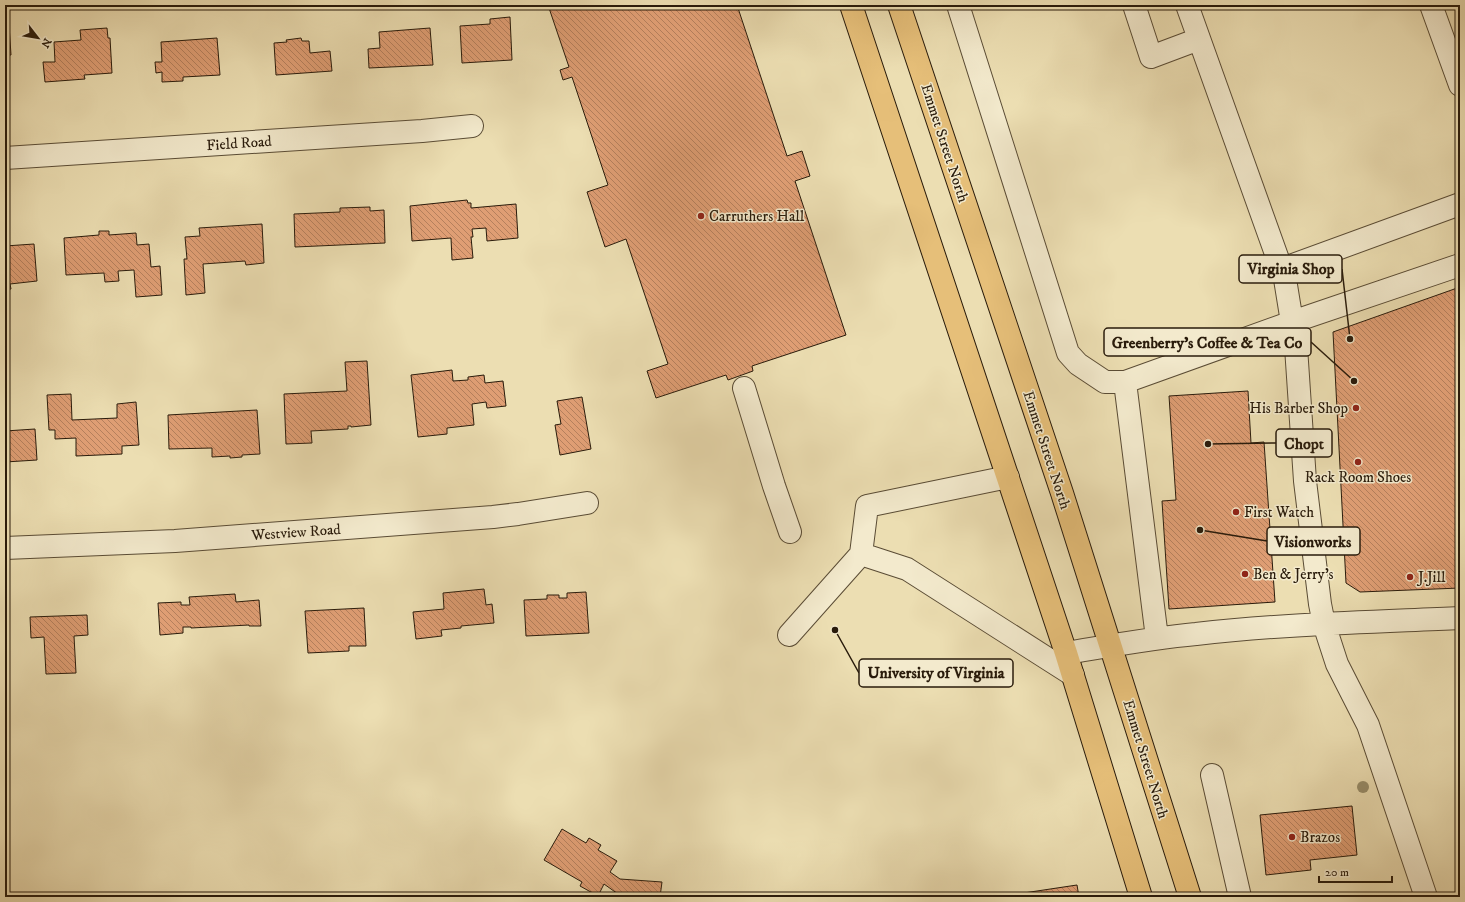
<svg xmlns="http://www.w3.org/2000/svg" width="1465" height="902" viewBox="0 0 1465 902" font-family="'IM FELL DW Pica',serif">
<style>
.building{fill:url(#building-back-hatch);stroke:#291b0b}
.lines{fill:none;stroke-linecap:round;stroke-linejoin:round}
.minor-casing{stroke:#5a4c35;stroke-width:24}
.major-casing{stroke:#291b0b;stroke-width:24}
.minor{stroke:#f3eacd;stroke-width:22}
.major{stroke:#e6bf79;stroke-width:22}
.tree{fill:#988e6b}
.poi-dot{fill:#8f2418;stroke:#f3eacd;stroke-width:1.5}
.labels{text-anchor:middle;stroke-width:3;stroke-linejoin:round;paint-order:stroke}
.street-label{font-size:15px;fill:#291b0b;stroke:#f3eacd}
.poi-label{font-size:15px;fill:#291b0b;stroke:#f3eacd;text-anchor:start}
.leader{fill:none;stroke:#291b0b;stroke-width:1.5}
.callout-dot{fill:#291b0b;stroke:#f3eacd;stroke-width:1.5}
.callout{fill:#f3eacd;stroke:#291b0b;stroke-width:1.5}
.callout-label{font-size:16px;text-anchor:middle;font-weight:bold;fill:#291b0b}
</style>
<defs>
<pattern id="building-back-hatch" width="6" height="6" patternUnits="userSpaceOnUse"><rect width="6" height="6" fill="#df9e74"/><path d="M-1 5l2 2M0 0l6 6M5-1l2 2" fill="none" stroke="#b5805d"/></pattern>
</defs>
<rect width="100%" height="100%" fill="#ecdeb2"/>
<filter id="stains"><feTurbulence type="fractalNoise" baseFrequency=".005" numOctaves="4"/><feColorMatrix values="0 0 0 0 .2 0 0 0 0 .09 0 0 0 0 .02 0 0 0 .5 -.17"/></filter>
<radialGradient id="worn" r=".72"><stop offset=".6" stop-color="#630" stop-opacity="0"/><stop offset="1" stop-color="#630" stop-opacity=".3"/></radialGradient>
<path class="building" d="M 548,5 L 737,5 L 787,156 L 802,151 L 810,176 L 795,181 L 846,335 L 752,366 L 753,371 L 728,380 L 726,375 L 656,398 L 647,371 L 668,364 L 626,239 L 605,247 L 587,192 L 608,185 L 572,77 L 563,80 L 560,70 L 569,67 Z
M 510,17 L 512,60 L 462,63 L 460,26 L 490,24 L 490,19 Z
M 5,25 L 9,25 L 11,55 L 5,55 Z
M 107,28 L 108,38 L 110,38 L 112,73 L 84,75 L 85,79 L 45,82 L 43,62 L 55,62 L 54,42 L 81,40 L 80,30 Z
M 430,28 L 433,65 L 369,68 L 368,49 L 380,48 L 379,32 Z
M 217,38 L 220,75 L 183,77 L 183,81 L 162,82 L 162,72 L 156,73 L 155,62 L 162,62 L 161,42 Z
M 301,38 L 302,41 L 309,41 L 310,53 L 330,51 L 332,71 L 276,75 L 274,43 L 287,42 L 286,40 Z
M 467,200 L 468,203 L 471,203 L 471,208 L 516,204 L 518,238 L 487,241 L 486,228 L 472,229 L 473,237 L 471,237 L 473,258 L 452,260 L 451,238 L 412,241 L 410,206 Z
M 370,207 L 370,211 L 384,210 L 385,243 L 295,247 L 294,214 L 340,212 L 340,208 Z
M 262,224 L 264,263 L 246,265 L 245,261 L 203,264 L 205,293 L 186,295 L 184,259 L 187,259 L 185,237 L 200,236 L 199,228 Z
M 99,231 L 109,231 L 109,235 L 136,233 L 137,245 L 149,244 L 151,267 L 160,266 L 162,295 L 136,297 L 134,270 L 118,271 L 119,281 L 105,282 L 104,273 L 66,275 L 64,238 L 99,235 Z
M 34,244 L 37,281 L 10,284 L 11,289 L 5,290 L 5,246 Z
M 1460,287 L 1460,588 L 1360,592 L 1346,583 L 1333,332 Z
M 367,361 L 371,425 L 351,427 L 351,426 L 348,426 L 348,429 L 311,431 L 312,443 L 286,444 L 284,394 L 347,391 L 345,362 Z
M 452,370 L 453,381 L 468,380 L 468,377 L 484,375 L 485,383 L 503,381 L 506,406 L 487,408 L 486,402 L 472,404 L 474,425 L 447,428 L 447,434 L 418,437 L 411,375 Z
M 1248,391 L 1251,443 L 1264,442 L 1275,602 L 1169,609 L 1162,501 L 1176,500 L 1169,396 Z
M 71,394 L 72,420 L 117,418 L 117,404 L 136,402 L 139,445 L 122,446 L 122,454 L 76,456 L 76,438 L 55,439 L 55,430 L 49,430 L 47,395 Z
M 582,397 L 591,449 L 560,455 L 555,425 L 561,424 L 557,401 Z
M 257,410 L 260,454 L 242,455 L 242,457 L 230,458 L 230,456 L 212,457 L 212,448 L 169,449 L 168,415 Z
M 35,429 L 37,460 L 5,462 L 5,431 Z
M 484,589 L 486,605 L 492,604 L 494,623 L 461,626 L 461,628 L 441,630 L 442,636 L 416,639 L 413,612 L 444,609 L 443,593 Z
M 586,592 L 589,633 L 526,636 L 524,600 L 547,599 L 547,595 L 559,595 L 559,598 L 567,598 L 567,593 Z
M 235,594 L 236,602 L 259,600 L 261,626 L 249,626 L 249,625 L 191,628 L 191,627 L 183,627 L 183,633 L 160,635 L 158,603 L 181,602 L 181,605 L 190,605 L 189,597 Z
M 364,608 L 366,646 L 349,646 L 349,651 L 308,653 L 305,611 Z
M 87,615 L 88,635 L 74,636 L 76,673 L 46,674 L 44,637 L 31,638 L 30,617 Z
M 1352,806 L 1357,855 L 1310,860 L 1311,870 L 1266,875 L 1260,815 Z
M 562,829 L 586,843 L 589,838 L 601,845 L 598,850 L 617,861 L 610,872 L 620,879 L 662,882 L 660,897 L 618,897 L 618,894 L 604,884 L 598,896 L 580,886 L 582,882 L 544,860 Z
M 1077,885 L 1079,897 L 997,897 Z"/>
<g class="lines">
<g class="minor-casing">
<path id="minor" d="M 958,5 L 1068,353 L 1078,364 L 1105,382 L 1125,382 L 1292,322 L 1460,265
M 1134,5 L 1151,57 L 1199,39
M 1187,5 L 1285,279 L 1296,347 L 1305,481 L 1320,604 L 1324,624 L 1337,664 L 1368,725 L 1426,897
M 1431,5 L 1460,85
M 5,158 L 422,131 L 472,126
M 1282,269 L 1460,204
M 1125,382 L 1157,638
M 744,388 L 774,486 L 790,532
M 5,548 L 175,541 L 493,517 L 518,514 L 587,503
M 861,554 L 907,569 L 1073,675
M 789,635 L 861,554 L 867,506 L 1008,477
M 1066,653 C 1109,646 1152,638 1196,634 C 1283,624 1372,622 1460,618
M 1212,775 L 1240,897"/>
</g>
<g class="major-casing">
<path id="major" d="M 851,5 L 1066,653 L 1141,897
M 899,5 L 1062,493 L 1190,897"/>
</g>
<use href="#minor" class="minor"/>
<use href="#major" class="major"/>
</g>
<circle class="tree" cx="1363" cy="787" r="6"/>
<g class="poi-dot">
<circle cx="701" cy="216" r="4"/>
<circle cx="1356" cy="408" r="4"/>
<circle cx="1358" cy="462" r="4"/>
<circle cx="1236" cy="512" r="4"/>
<circle cx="1245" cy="574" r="4"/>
<circle cx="1410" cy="577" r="4"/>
<circle cx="1292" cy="837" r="4"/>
</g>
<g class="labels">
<g class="street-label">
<text transform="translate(239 143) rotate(-4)" y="5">Field Road</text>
<text transform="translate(945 143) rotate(72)" y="5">Emmet Street North</text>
<text transform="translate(1047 450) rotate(72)" y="5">Emmet Street North</text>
<text transform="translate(296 532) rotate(-4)" y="5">Westview Road</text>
<text transform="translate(1146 759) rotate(73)" y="5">Emmet Street North</text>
</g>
<g class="poi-label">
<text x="709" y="221">Carruthers Hall</text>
<text x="1348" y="413" text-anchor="end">His Barber Shop</text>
<text x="1358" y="482" text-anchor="middle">Rack Room Shoes</text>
<text x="1244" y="517">First Watch</text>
<text x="1253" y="579">Ben &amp; Jerry's</text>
<text x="1418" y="582">J.Jill</text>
<text x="1300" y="842">Brazos</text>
</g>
</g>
<path class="leader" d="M1350 339L1342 269M1354 381L1311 342M1208 444L1276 443M1200 530L1267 541M835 630L859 673"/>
<g class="callout-dot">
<circle cx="1350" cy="339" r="4"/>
<circle cx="1354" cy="381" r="4"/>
<circle cx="1208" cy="444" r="4"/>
<circle cx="1200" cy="530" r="4"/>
<circle cx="835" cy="630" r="4"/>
</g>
<g class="callout">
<rect x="1239" y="255" width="103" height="28" rx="4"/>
<rect x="1104" y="328" width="207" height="28" rx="4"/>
<rect x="1276" y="429" width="56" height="28" rx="4"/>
<rect x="1267" y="527" width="93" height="28" rx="4"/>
<rect x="859" y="659" width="154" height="28" rx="4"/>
</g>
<g class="callout-label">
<text x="1291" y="274">Virginia Shop</text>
<text x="1207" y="348">Greenberry's Coffee &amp; Tea Co</text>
<text x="1304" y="449">Chopt</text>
<text x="1313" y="547">Visionworks</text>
<text x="936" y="678">University of Virginia</text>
</g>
<rect width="1465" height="902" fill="none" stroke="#ecdeb2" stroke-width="20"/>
<rect x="6" y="6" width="1453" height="890" fill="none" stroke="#291b0b" stroke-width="2"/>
<rect x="10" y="10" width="1445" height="882" fill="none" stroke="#291b0b"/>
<g transform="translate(38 38) rotate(121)" stroke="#f3eacd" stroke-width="3" paint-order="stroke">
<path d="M0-3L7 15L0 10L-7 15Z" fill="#291b0b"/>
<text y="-6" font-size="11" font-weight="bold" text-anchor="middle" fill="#291b0b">N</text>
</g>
<path d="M1319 876v6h73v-6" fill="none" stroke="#291b0b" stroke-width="2"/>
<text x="1325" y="876" font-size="12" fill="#291b0b" stroke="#f3eacd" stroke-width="3" paint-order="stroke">20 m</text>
<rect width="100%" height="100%" filter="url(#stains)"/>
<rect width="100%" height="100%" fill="url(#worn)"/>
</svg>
